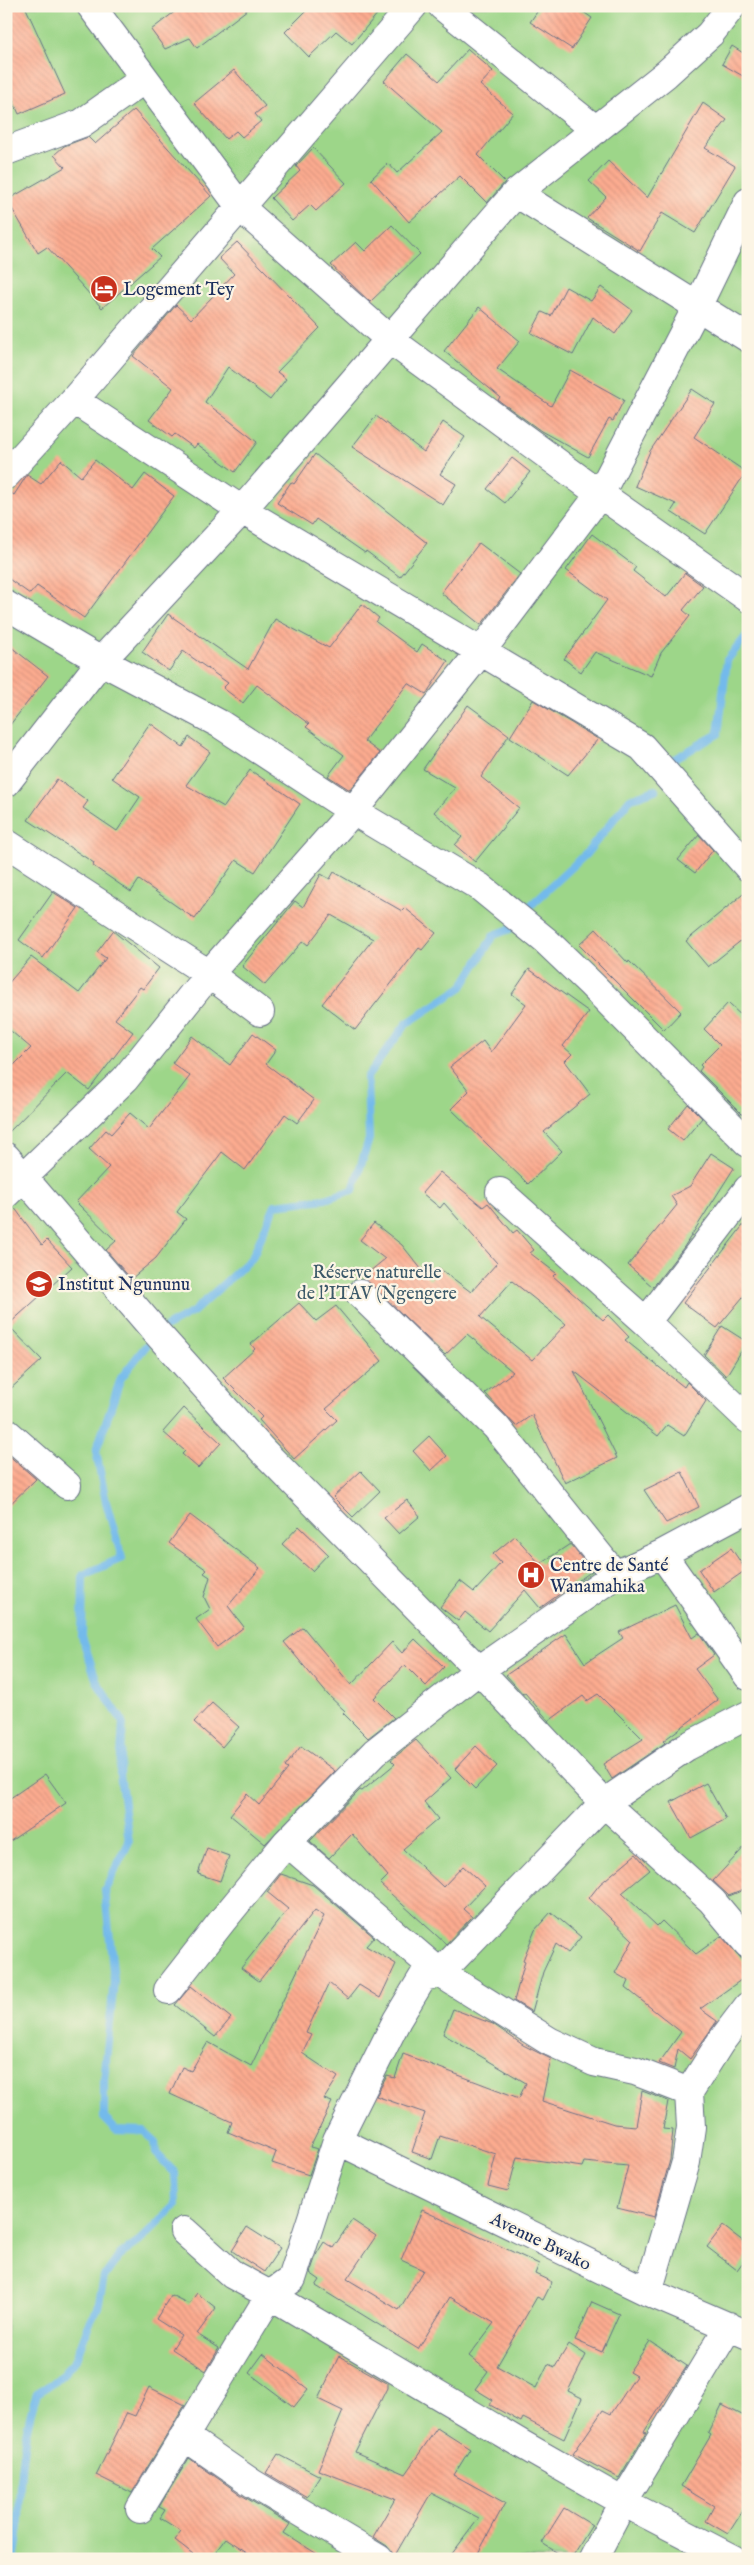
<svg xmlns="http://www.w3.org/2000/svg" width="754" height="2565" viewBox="0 0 754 2565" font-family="'IM FELL English',serif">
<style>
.green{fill:#9dd689;stroke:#5c8274}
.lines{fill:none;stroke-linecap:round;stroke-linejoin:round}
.stream{stroke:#73baeb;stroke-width:8}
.building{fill:url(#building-back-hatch);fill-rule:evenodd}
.minor-casing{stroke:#667085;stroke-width:30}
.minor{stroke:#fff;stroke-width:28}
.labels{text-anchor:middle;stroke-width:4.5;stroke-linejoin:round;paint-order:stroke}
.poi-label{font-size:18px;fill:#1b2f5e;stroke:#fcf5e5;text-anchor:start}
.park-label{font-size:18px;fill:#3c5969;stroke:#fcf5e5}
.street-label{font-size:18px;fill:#1b2f5e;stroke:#fcf5e5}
</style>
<defs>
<pattern id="building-back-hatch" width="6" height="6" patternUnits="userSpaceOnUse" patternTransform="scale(1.25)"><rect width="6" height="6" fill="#fcab8f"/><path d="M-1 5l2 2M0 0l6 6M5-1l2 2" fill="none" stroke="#d7937e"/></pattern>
</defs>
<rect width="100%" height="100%" fill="#fcf5e5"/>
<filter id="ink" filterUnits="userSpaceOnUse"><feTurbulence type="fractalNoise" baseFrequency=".02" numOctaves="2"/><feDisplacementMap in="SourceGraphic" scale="10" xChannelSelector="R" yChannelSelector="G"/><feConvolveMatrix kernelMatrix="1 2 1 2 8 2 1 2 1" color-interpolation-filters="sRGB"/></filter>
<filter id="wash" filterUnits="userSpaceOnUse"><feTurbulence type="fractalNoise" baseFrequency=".0096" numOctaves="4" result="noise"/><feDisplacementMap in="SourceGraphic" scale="20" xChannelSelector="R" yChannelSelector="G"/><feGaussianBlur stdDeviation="1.12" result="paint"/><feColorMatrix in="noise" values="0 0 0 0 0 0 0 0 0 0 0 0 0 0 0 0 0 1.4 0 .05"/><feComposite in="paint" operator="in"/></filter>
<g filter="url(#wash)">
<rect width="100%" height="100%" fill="#f1eace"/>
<path class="green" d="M 6,6 L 748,6 L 748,2559 L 6,2559 Z"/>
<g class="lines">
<path class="stream" d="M 669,762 L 718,734 L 727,660 L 748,634
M 529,907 L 586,854 L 630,799 L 655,790
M 167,1326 L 193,1312 L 252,1258 L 275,1205 L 325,1199 L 353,1190 L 369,1139 L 367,1077 L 406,1024 L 462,987 L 494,935 L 510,929
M 14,2559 C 20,2534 19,2510 20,2485 C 22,2453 26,2423 37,2393 L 55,2382 L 75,2361 L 87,2329 L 98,2307 L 104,2277 L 119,2256 L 140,2241 L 176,2205 L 175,2173 L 156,2153 L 155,2141 L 144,2131 L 116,2130 L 104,2118 L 104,2081 L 114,1981 L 105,1890 L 129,1842 L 120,1774 L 123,1722 L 97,1682 L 82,1637 L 83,1575 L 122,1558 L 106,1502 L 96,1451 L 121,1378 L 145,1347"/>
</g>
<g id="blocks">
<path class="building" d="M 6,6 L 25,6 L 65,94 L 19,114 L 6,85 Z
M 182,6 L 252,6 L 197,48 L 190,38 L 165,49 L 151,30 Z
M 311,6 L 384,6 L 352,44 L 336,31 L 309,57 L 285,32 Z
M 541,6 L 575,6 L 592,18 L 572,49 L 530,22 Z
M 732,46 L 748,56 L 748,79 L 722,64 Z
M 468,49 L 493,71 L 480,85 L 513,113 L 478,155 L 505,182 L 487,203 L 460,176 L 409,222 L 371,179 L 388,163 L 397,173 L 442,132 L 384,81 L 407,54 L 439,81 Z
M 234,70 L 265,106 L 255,114 L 261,121 L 242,137 L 236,131 L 226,139 L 194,103 Z
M 703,103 L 727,120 L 705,148 L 735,166 L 695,233 L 662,213 L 640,251 L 587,218 L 606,197 L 589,181 L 608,161 L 647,198 Z
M 134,110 L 211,196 L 152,249 L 160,257 L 102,308 L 47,247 L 38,253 L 7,200 L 65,167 L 54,155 L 64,146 L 88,137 L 95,144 Z
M 313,148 L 346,183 L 316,211 L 310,205 L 292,221 L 271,198 L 300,171 L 296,166 Z
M 392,225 L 420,254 L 370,302 L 331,265 L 356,242 L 365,251 Z
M 237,242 L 320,328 L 277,372 L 286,379 L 270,400 L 228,367 L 205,402 L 257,442 L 235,472 L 197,444 L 194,448 L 175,434 L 172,437 L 149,420 L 173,388 L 133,356 L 176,305 L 191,319 L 234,274 L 219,258 Z
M 566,287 L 591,301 L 601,287 L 632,310 L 615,334 L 593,317 L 573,355 L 531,333 L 542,312 L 551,316 Z
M 479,307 L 520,341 L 497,369 L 551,406 L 570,370 L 624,400 L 613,421 L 609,419 L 588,457 L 541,431 L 498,400 L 500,397 L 444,351 Z
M 692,389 L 715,404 L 694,437 L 746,472 L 705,534 L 671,512 L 676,504 L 635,486 L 650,451 Z
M 376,416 L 424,452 L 443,422 L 465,437 L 440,474 L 456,484 L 443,505 L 352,447 Z
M 315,454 L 427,543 L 400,577 L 366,551 L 365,553 L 316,519 L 312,525 L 277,503 L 291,482 L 294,484 Z
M 512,458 L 530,472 L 505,503 L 487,489 Z
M 61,460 L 81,477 L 95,460 L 133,490 L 145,474 L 174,496 L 84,618 L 37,586 L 30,594 L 6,577 L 6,490 L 14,495 L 27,475 L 41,484 Z
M 592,534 L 636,567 L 633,571 L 666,597 L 685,573 L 703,586 L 683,610 L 690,616 L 661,653 L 651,676 L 595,652 L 581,672 L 564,659 L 607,600 L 566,570 Z
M 479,543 L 520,574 L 481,625 L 441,593 Z
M 362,604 L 379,618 L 376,622 L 417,652 L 422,644 L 448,661 L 426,694 L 408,683 L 364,741 L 380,753 L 350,790 L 328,776 L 344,755 L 306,727 L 309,724 L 257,685 L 243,703 L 223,688 L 228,683 L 183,651 L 169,671 L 142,652 L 168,614 L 248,669 L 275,619 L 329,648 Z
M 6,643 L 48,676 L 6,730 Z
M 533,700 L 598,739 L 568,775 L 510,737 Z
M 468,705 L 509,735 L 481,777 L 519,808 L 475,862 L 455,845 L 462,837 L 434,812 L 455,788 L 423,769 Z
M 150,723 L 183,747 L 189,737 L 210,752 L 186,785 L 224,807 L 250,770 L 300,804 L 255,872 L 236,860 L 195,919 L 139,880 L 131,892 L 93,866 L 94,863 L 28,820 L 57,779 L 88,801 L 83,808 L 117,831 L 140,797 L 112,778 Z
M 699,835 L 713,850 L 695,873 L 678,860 Z
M 334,872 L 402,911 L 405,908 L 436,933 L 422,950 L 419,948 L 355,1030 L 322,1004 L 373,939 L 331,915 L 308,945 L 303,941 L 265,985 L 242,966 L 295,901 L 303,907 L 321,874 L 330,879 Z
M 748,890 L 748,935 L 708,967 L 686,941 Z
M 53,892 L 78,908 L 43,958 L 19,940 Z
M 596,929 L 628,963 L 629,961 L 681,1012 L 664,1030 L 579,945 Z
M 113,931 L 159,968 L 143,989 L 140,987 L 115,1019 L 133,1032 L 89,1090 L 67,1073 L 6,1135 L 6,1073 L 31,1048 L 6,1027 L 6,986 L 31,957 L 79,993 L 106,958 L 97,952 Z
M 529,969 L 589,1012 L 563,1046 L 572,1054 L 565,1061 L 590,1094 L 544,1132 L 562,1151 L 528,1184 L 451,1109 L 469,1091 L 450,1067 L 483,1041 L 491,1052 L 526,1004 L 512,994 Z
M 728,1003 L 748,1022 L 748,1120 L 699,1071 L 702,1067 L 700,1065 L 720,1045 L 704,1029 Z
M 253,1033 L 276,1050 L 266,1064 L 314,1100 L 297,1123 L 285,1114 L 245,1170 L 222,1152 L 177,1212 L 186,1219 L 156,1258 L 131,1279 L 106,1250 L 116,1241 L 76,1202 L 109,1167 L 89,1149 L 106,1130 L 111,1134 L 130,1113 L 149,1129 L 190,1076 L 172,1063 L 192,1036 L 230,1065 Z
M 688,1104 L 702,1118 L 683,1141 L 668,1129 Z
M 711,1153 L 734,1168 L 684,1247 L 653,1287 L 628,1265 L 677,1205 L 671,1196 L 690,1186 Z
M 440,1172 L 483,1207 L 488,1203 L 513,1233 L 517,1230 L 534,1250 L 530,1253 L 556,1273 L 553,1276 L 603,1320 L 608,1315 L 629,1337 L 625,1340 L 684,1387 L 687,1382 L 706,1401 L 684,1436 L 667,1425 L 658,1436 L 574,1371 L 617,1458 L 565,1483 L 532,1415 L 516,1426 L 485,1393 L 513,1372 L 467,1334 L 445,1355 L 367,1281 L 364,1276 L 385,1259 L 360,1240 L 374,1223 L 402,1245 L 430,1280 L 439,1268 L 471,1292 L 497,1263 L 444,1203 L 440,1208 L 422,1193 ZM 512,1281 L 566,1324 L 532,1360 L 480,1317 Z
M 14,1207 L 42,1245 L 47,1240 L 72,1267 L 8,1325 L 42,1360 L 6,1393 L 6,1209 Z
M 748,1219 L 748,1291 L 717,1328 L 683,1303 Z
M 299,1303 L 316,1321 L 336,1306 L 382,1361 L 326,1409 L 337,1420 L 294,1459 L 259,1420 L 262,1417 L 223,1378 L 255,1349 L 251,1344 Z
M 722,1326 L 747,1342 L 726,1376 L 704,1355 Z
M 184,1408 L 221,1443 L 198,1468 L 182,1454 L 185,1451 L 163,1432 Z
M 429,1436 L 447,1456 L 431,1471 L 413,1451 Z
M 6,1453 L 36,1479 L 6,1508 Z
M 361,1471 L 380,1491 L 353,1517 L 333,1497 Z
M 682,1472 L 699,1507 L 666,1523 L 644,1490 Z
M 407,1500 L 420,1516 L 399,1534 L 384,1518 Z
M 190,1515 L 260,1568 L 228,1606 L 244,1627 L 217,1647 L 196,1619 L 210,1609 L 204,1597 L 210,1577 L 204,1573 L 207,1570 L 169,1543 Z
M 299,1526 L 328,1554 L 312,1571 L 282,1544 Z
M 515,1536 L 540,1564 L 570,1544 L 592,1571 L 540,1608 L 525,1590 L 488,1631 L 465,1612 L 458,1621 L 440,1607 L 460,1581 L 474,1592 L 501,1563 L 493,1554 Z
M 731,1548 L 746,1570 L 714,1592 L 699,1570 Z
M 675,1605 L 692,1638 L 699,1633 L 714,1655 L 695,1669 L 718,1700 L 663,1741 L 665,1743 L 612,1779 L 603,1764 L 643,1739 L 598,1694 L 587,1701 L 583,1696 L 549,1721 L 525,1693 L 523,1694 L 506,1675 L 566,1634 L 585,1663 L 623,1638 L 619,1632 Z
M 303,1627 L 351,1685 L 392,1642 L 402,1653 L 415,1639 L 444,1667 L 426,1686 L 405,1665 L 374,1698 L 394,1718 L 368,1738 L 343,1713 L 345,1711 L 328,1695 L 284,1642 Z
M 212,1703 L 239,1727 L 222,1747 L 194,1722 Z
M 416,1740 L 451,1778 L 424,1802 L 438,1819 L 403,1849 L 443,1887 L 463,1866 L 485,1886 L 463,1909 L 472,1917 L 446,1944 L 380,1884 L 388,1876 L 352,1834 L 329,1858 L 310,1841 L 360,1790 L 362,1791 L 395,1764 L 391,1760 Z
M 301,1746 L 335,1771 L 265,1844 L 230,1815 L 247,1794 L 259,1805 L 288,1769 L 285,1767 Z
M 476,1746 L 497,1766 L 475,1789 L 455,1769 Z
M 45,1774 L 66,1803 L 6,1844 L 6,1801 Z
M 706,1783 L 726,1819 L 691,1838 L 671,1802 Z
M 748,1843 L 748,1888 L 729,1896 L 713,1881 Z
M 207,1848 L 229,1856 L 220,1881 L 198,1874 Z
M 636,1854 L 650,1870 L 622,1893 L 657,1926 L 662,1921 L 696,1954 L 721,1936 L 748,1966 L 748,1975 L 700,2009 L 717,2021 L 690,2059 L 678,2049 L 674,2069 L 659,2063 L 681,2032 L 626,1988 L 629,1981 L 615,1973 L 633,1940 L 589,1898 L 600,1884 Z
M 281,1874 L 313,1885 L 374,1937 L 366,1946 L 396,1964 L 380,1998 L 359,1985 L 348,1999 L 329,1983 L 306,2033 L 311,2035 L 302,2053 L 338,2077 L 324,2099 L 332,2102 L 310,2147 L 318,2149 L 309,2175 L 272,2163 L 276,2152 L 228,2132 L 232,2122 L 170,2094 L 182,2067 L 191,2071 L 208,2042 L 251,2066 L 324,1916 L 315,1910 L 259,1981 L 241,1968 L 288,1909 L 267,1892 Z
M 551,1912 L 581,1937 L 568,1953 L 556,1944 L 543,1972 L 532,2012 L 514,2001 L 525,1961 L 523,1960 L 535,1930 Z
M 191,1986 L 231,2018 L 215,2037 L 175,2005 Z
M 453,2009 L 493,2024 L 523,2045 L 551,2059 L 542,2101 L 614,2124 L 636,2126 L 642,2091 L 668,2101 L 663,2129 L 673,2130 L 670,2160 L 654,2217 L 617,2208 L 628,2166 L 584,2162 L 582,2167 L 517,2157 L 508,2191 L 488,2186 L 496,2154 L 440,2136 L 432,2159 L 412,2152 L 425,2113 L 376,2096 L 387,2076 L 395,2078 L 403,2054 L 519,2098 L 526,2083 L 443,2034 Z
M 422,2210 L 539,2264 L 535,2274 L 552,2282 L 543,2300 L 537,2297 L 497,2366 L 536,2388 L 548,2364 L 555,2367 L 569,2344 L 586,2355 L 568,2391 L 582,2398 L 564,2439 L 523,2418 L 521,2422 L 490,2405 L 493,2400 L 475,2389 L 488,2371 L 469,2356 L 494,2323 L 450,2297 L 418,2349 L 316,2286 L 320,2280 L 310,2273 L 317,2253 L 324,2242 L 333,2248 L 352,2220 L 376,2236 L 347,2279 L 399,2310 L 423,2270 L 401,2260 Z
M 723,2226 L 748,2245 L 748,2255 L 737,2270 L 707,2247 Z
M 247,2227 L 280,2248 L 264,2272 L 232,2251 Z
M 197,2293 L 216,2308 L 197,2334 L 219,2348 L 206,2371 L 172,2349 L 181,2335 L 156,2319 L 171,2295 L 189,2304 Z
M 592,2302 L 619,2314 L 602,2352 L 575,2340 Z
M 650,2341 L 687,2366 L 644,2432 L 646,2433 L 619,2478 L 573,2454 L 603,2410 L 611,2414 L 636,2376 L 629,2372 Z
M 263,2354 L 308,2389 L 294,2407 L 249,2373 Z
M 339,2356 L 387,2383 L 387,2388 L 355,2452 L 405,2474 L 437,2428 L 470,2449 L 454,2475 L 505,2503 L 475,2559 L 448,2559 L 479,2518 L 431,2493 L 394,2557 L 387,2546 L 373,2537 L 395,2499 L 318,2470 L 343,2411 L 318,2399 Z
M 149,2387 L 185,2405 L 132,2493 L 96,2475 L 127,2413 L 135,2416 Z
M 722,2405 L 748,2418 L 748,2503 L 728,2534 L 706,2521 L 714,2506 L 681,2486 L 711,2435 L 708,2433 Z
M 278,2454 L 320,2476 L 307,2497 L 266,2473 Z
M 189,2458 L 243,2496 L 290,2524 L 284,2533 L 325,2559 L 257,2559 L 226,2538 L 210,2559 L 198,2559 L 174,2540 L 181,2531 L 160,2518 L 165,2510 L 159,2507 Z
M 564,2508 L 592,2525 L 571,2559 L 567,2559 L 542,2543 Z"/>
</g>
</g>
<g filter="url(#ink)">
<use href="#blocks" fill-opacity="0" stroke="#667085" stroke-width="1"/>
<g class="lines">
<g class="minor-casing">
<path id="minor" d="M 91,6 L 241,208 L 389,339 L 600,494 L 748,598
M 442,6 L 596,130
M 6,151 L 82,123 L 143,80
M 516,193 L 748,338
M 74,400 L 242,510 L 642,747 L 748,867
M 6,475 L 74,400 L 413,6
M 6,605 L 101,661 L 220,724 L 353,811 L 480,887 L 546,941 L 591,984 L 748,1143
M 6,783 L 101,661 L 242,510 L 516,193 L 666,74 L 710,34 L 732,6
M 6,843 L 209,974 L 260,1012
M 6,1157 L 156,1332 L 262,1450 L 479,1670 L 604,1803 L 712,1901 L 748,1944
M 500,1192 L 646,1322 L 748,1419
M 6,1194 L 125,1079 L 209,974 L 353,811 L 482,650 L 600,494 L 698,305 L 748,202
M 360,1294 L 496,1427 L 615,1575
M 646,1322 L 748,1189
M 6,1432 L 67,1485
M 662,1554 L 748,1676
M 287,1842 L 440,1973 L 549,2041 L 594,2062 L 635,2071 L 689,2092
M 168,1990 L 222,1921 L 287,1842 L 375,1752 L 479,1670 L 615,1575 L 662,1554 L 748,1508
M 337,2140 L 648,2292 L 748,2335
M 184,2231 L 233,2275 L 270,2295 L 523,2445 L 623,2502 L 733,2559
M 648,2292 L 686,2162 L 691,2127 L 689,2092 L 720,2043 L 748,2006
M 184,2436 L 252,2483 L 379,2559
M 140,2509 L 270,2295 L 292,2279 L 337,2140 L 397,2020 L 423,1977 L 440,1973 L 604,1803 L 686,1747 L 748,1715
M 593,2559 L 623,2502 L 729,2326"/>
</g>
<use href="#minor" class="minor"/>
</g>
</g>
<defs>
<g id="hotel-disc" transform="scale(1.4375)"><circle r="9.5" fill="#c8321e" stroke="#fcf5e5"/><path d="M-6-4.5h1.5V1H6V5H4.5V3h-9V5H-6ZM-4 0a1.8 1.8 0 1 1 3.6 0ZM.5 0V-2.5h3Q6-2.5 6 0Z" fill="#fff"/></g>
<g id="school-disc" transform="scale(1.4375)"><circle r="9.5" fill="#c8321e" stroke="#fcf5e5"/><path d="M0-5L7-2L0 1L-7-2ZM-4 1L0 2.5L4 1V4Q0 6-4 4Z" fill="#fff"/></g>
<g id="hospital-disc" transform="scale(1.4375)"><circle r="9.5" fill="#c8321e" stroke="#fcf5e5"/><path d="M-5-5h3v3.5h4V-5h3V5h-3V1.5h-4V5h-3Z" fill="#fff"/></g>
</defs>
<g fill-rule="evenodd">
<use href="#hotel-disc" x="104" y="289"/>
<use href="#school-disc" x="39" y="1284"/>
<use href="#hospital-disc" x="531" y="1575"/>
</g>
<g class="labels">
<g class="poi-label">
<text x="123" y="295">Logement Tey</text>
<text x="58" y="1290">Institut Ngununu</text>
<text x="550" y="1571">Centre de Santé<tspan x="550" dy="21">Wanamahika</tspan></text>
</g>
<g class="park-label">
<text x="377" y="1278">Réserve naturelle<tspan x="377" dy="21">de l'ITAV (Ngengere</tspan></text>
</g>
<g class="street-label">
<text transform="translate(541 2241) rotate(26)" y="6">Avenue Bwako</text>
</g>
</g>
<rect width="754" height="2565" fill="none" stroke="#fcf5e5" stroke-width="25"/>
</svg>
